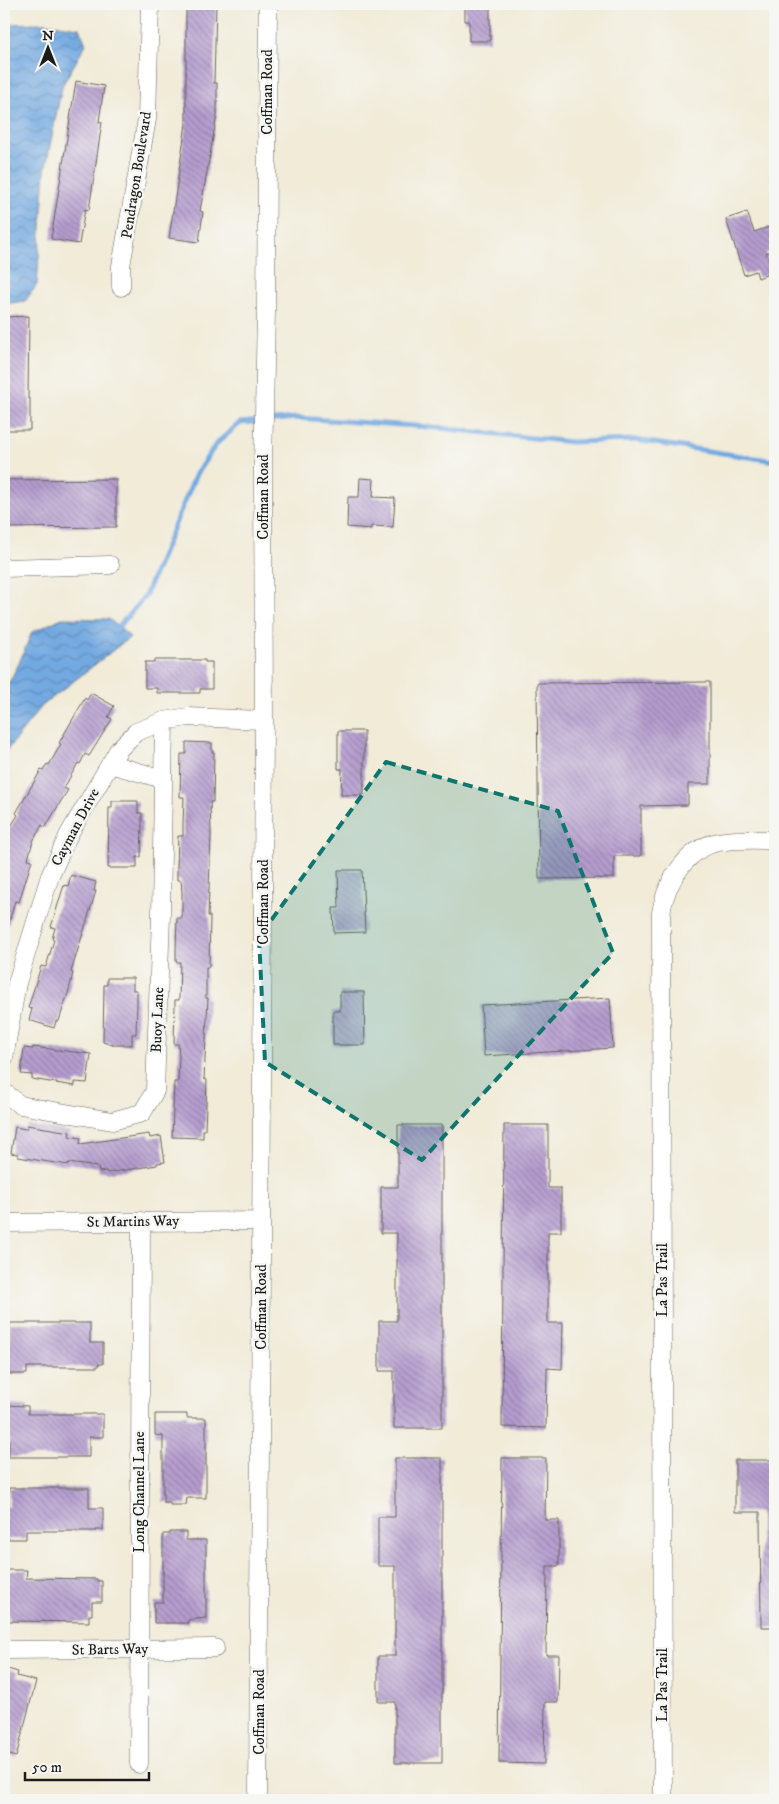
<svg xmlns="http://www.w3.org/2000/svg" width="779" height="1804" viewBox="0 0 779 1804" font-family="'IM FELL DW Pica',serif">
<style>
.water{fill:url(#water-waves);stroke:#48627e}
.lines{fill:none;stroke-linecap:round;stroke-linejoin:round}
.stream{stroke:#73a9e1;stroke-width:5}
.building{fill:url(#building-back-hatch)}
.minor-casing{stroke:#67645e;stroke-width:19}
.minor{stroke:#fff;stroke-width:18}
.marked{fill:#0f766e;fill-opacity:0.2;stroke:#0f766e;stroke-width:4;stroke-dasharray:10 6;stroke-linejoin:round}
.labels{text-anchor:middle;stroke-width:5;stroke-linejoin:round;paint-order:stroke}
.street-label{font-size:15px;fill:#1c1c1c;stroke:#f6f6f2}
</style>
<defs>
<pattern id="water-waves" width="16" height="10" patternUnits="userSpaceOnUse" patternTransform="scale(1.25)"><rect width="16" height="10" fill="#73a9e1"/><path d="M0 5q4-4 8 0t8 0" fill="none" stroke="#5e89b6"/></pattern>
<pattern id="building-back-hatch" width="6" height="6" patternUnits="userSpaceOnUse" patternTransform="scale(1.25)"><rect width="6" height="6" fill="#b59dcf"/><path d="M-1 5l2 2M0 0l6 6M5-1l2 2" fill="none" stroke="#927fa7"/></pattern>
</defs>
<rect width="100%" height="100%" fill="#f6f6f2"/>
<filter id="ink" filterUnits="userSpaceOnUse"><feTurbulence type="fractalNoise" baseFrequency=".02" numOctaves="2"/><feDisplacementMap in="SourceGraphic" scale="10" xChannelSelector="R" yChannelSelector="G"/><feConvolveMatrix kernelMatrix="1 2 1 2 8 2 1 2 1" color-interpolation-filters="sRGB"/></filter>
<filter id="wash" filterUnits="userSpaceOnUse"><feTurbulence type="fractalNoise" baseFrequency=".0096" numOctaves="4" result="noise"/><feDisplacementMap in="SourceGraphic" scale="20" xChannelSelector="R" yChannelSelector="G"/><feGaussianBlur stdDeviation="1.12" result="paint"/><feColorMatrix in="noise" values="0 0 0 0 0 0 0 0 0 0 0 0 0 0 0 0 0 1.4 0 .05"/><feComposite in="paint" operator="in"/></filter>
<g filter="url(#wash)">
<rect width="100%" height="100%" fill="#f1ebd8"/>
<path class="water" d="M 46,23 L 79,28 L 86,44 L 62,86 L 45,171 L 37,285 L 25,301 L 4,304 L 4,24 Z
M 62,618 L 109,619 L 130,637 L 42,706 L 4,754 L 4,684 L 9,683 L 19,663 L 32,632 Z"/>
<g class="lines">
<path class="stream" d="M 115,631 L 145,596 L 196,474 L 217,443 L 240,423 L 297,418 L 429,427 L 571,442 L 635,440 L 775,461"/>
</g>
<g id="blocks">
<path class="building" d="M 186,4 L 216,4 L 214,83 L 217,83 L 217,115 L 200,211 L 203,212 L 199,242 L 169,238 L 186,124 Z
M 465,4 L 490,4 L 490,41 L 469,41 L 469,21 L 465,21 Z
M 76,81 L 104,86 L 99,122 L 102,122 L 89,210 L 85,209 L 79,244 L 51,239 Z
M 747,212 L 754,232 L 769,227 L 775,244 L 775,250 L 766,253 L 774,272 L 758,278 L 756,271 L 744,275 L 726,219 Z
M 29,316 L 28,398 L 30,398 L 30,430 L 4,430 L 4,317 Z
M 360,478 L 374,479 L 373,497 L 395,498 L 393,527 L 371,526 L 371,529 L 347,527 L 348,497 L 359,497 Z
M 116,479 L 116,527 L 4,528 L 4,480 Z
M 154,660 L 205,660 L 205,662 L 212,662 L 212,689 L 200,689 L 200,693 L 157,693 L 157,688 L 145,688 L 145,662 L 154,662 Z
M 710,682 L 710,784 L 688,784 L 688,805 L 641,806 L 641,856 L 614,856 L 614,878 L 539,879 L 537,683 Z
M 91,693 L 114,706 L 108,717 L 112,719 L 89,756 L 85,754 L 80,764 L 78,763 L 64,788 L 68,790 L 61,801 L 45,828 L 42,825 L 33,841 L 28,859 L 32,860 L 19,902 L 15,901 L 8,926 L 4,926 L 4,846 L 7,833 L 18,815 L 16,813 L 41,770 L 43,771 L 47,764 L 49,765 L 61,744 L 59,743 L 85,698 L 87,700 Z
M 338,731 L 364,731 L 364,795 L 341,795 L 342,769 L 338,769 Z
M 186,742 L 212,743 L 212,752 L 214,752 L 213,802 L 210,802 L 211,834 L 208,916 L 210,916 L 209,967 L 206,967 L 206,998 L 208,998 L 204,1079 L 207,1080 L 205,1130 L 203,1130 L 203,1138 L 172,1137 L 174,1082 L 178,1082 L 179,1056 L 178,1044 L 174,1044 L 175,1000 L 179,1000 L 180,962 L 176,962 L 176,949 L 177,918 L 182,918 L 182,892 L 181,880 L 177,880 L 177,867 L 178,836 L 183,836 L 183,825 L 184,797 L 180,797 L 181,754 L 186,754 Z
M 112,801 L 138,801 L 138,813 L 142,813 L 142,826 L 141,857 L 137,857 L 137,868 L 108,868 L 109,808 L 112,808 Z
M 338,870 L 362,870 L 365,932 L 334,933 L 333,908 L 339,908 Z
M 71,875 L 96,882 L 94,891 L 96,891 L 71,972 L 73,973 L 69,990 L 59,1021 L 56,1021 L 54,1028 L 29,1020 L 32,1009 L 28,1008 L 41,966 L 46,967 L 54,940 L 52,939 L 55,928 L 51,927 L 64,885 L 68,886 Z
M 107,978 L 133,978 L 133,990 L 137,990 L 137,1003 L 136,1034 L 132,1034 L 132,1045 L 113,1045 L 103,1042 L 104,985 L 107,985 Z
M 340,992 L 364,992 L 365,1045 L 333,1045 L 333,1011 L 340,1011 Z
M 610,998 L 613,1048 L 484,1056 L 481,1005 Z
M 33,1047 L 91,1054 L 87,1083 L 75,1082 L 75,1086 L 62,1084 L 32,1079 L 32,1075 L 21,1074 L 24,1048 L 33,1049 Z
M 27,1125 L 70,1132 L 69,1136 L 81,1138 L 80,1144 L 149,1134 L 150,1138 L 161,1136 L 165,1162 L 157,1163 L 157,1165 L 107,1173 L 106,1171 L 99,1172 L 98,1167 L 68,1163 L 68,1165 L 18,1157 L 18,1154 L 11,1153 L 15,1127 L 26,1129 Z
M 398,1125 L 442,1125 L 442,1428 L 394,1428 L 394,1371 L 379,1371 L 379,1321 L 397,1321 L 397,1233 L 381,1233 L 381,1187 L 398,1187 Z
M 504,1125 L 548,1125 L 548,1188 L 561,1188 L 561,1232 L 548,1232 L 548,1323 L 563,1323 L 562,1369 L 547,1368 L 546,1428 L 502,1427 Z
M 10,1323 L 90,1323 L 90,1343 L 103,1343 L 103,1364 L 98,1364 L 98,1367 L 27,1367 L 27,1374 L 6,1374 L 5,1342 L 10,1342 Z
M 5,1405 L 28,1406 L 28,1414 L 103,1414 L 103,1437 L 89,1437 L 89,1457 L 9,1457 L 9,1437 L 5,1437 Z
M 155,1414 L 187,1414 L 187,1418 L 206,1418 L 206,1498 L 187,1498 L 186,1505 L 170,1505 L 170,1502 L 163,1502 L 163,1436 L 155,1435 Z
M 395,1458 L 442,1458 L 442,1763 L 395,1763 L 395,1702 L 378,1702 L 378,1656 L 395,1656 L 395,1566 L 378,1566 L 378,1517 L 395,1517 Z
M 502,1458 L 546,1458 L 545,1520 L 559,1520 L 559,1566 L 547,1566 L 546,1655 L 559,1655 L 558,1702 L 545,1702 L 544,1764 L 499,1763 Z
M 735,1460 L 775,1460 L 775,1627 L 761,1627 L 760,1512 L 735,1512 Z
M 9,1488 L 89,1488 L 89,1508 L 103,1508 L 103,1530 L 96,1530 L 96,1531 L 26,1531 L 26,1539 L 5,1539 L 5,1507 L 9,1507 Z
M 170,1532 L 186,1532 L 186,1540 L 206,1540 L 206,1618 L 188,1620 L 188,1623 L 154,1623 L 154,1602 L 163,1602 L 163,1534 L 170,1534 Z
M 4,1570 L 27,1570 L 26,1578 L 97,1579 L 97,1581 L 102,1581 L 102,1602 L 92,1602 L 92,1615 L 89,1615 L 89,1622 L 9,1621 L 9,1615 L 7,1615 L 7,1602 L 4,1602 Z
M 4,1668 L 18,1672 L 17,1676 L 36,1681 L 16,1757 L 4,1753 Z"/>
</g>
</g>
<g filter="url(#ink)">
<use href="#blocks" fill-opacity="0" stroke="#67645e" stroke-width="1"/>
<g class="lines">
<g class="minor-casing">
<path id="minor" d="M 121,287 L 121,266 L 147,119 L 150,4
M 4,568 L 110,565
M 110,764 L 163,779
M 4,1058 L 17,983 L 50,876 L 69,834 L 119,749 L 136,732 L 164,721 L 188,717 L 264,720
M 4,1092 L 20,1105 L 112,1121 L 142,1113 L 155,1091 L 161,915 L 164,721
M 4,1223 L 261,1221
M 4,1650 L 215,1648
M 139,1764 L 141,1221
M 258,1800 L 264,720 L 263,467 L 266,310 L 268,4
M 663,1800 L 661,913 C 666,881 689,844 725,841 C 741,839 759,840 775,840"/>
</g>
<use href="#minor" class="minor"/>
</g>
</g>
<path class="marked" d="M 386,762 L 558,811 L 613,953 L 422,1160 L 265,1062 L 259,937 Z"/>
<g class="labels">
<g class="street-label">
<text transform="translate(267 92) rotate(-90)" y="5">Coffman Road</text>
<text transform="translate(136 175) rotate(-81)" y="5">Pendragon Boulevard</text>
<text transform="translate(263 497) rotate(-90)" y="5">Coffman Road</text>
<text transform="translate(75 827) rotate(-62)" y="5">Cayman Drive</text>
<text transform="translate(263 902) rotate(-90)" y="5">Coffman Road</text>
<text transform="translate(157 1020) rotate(-88)" y="5">Buoy Lane</text>
<text transform="translate(133 1221) rotate(-1)" y="5">St Martins Way</text>
<text transform="translate(662 1280) rotate(-90)" y="5">La Pas Trail</text>
<text transform="translate(261 1307) rotate(-90)" y="5">Coffman Road</text>
<text transform="translate(139 1492) rotate(-90)" y="5">Long Channel Lane</text>
<text transform="translate(110 1649) rotate(-1)" y="5">St Barts Way</text>
<text transform="translate(662 1685) rotate(-90)" y="5">La Pas Trail</text>
<text transform="translate(259 1712) rotate(-90)" y="5">Coffman Road</text>
</g>
</g>
<rect width="779" height="1804" fill="none" stroke="#f6f6f2" stroke-width="20"/>
<g transform="translate(48 48)" stroke="#f6f6f2" stroke-width="4" paint-order="stroke">
<path d="M0-4L9 19L0 12L-9 19Z" fill="#1c1c1c"/>
<text y="-8" font-size="14" font-weight="bold" text-anchor="middle" fill="#1c1c1c">N</text>
</g>
<path d="M25 1772v8h124v-8" fill="none" stroke="#1c1c1c" stroke-width="2.5"/>
<text x="32" y="1772" font-size="15" fill="#1c1c1c" stroke="#f6f6f2" stroke-width="4" paint-order="stroke">50 m</text>
</svg>
